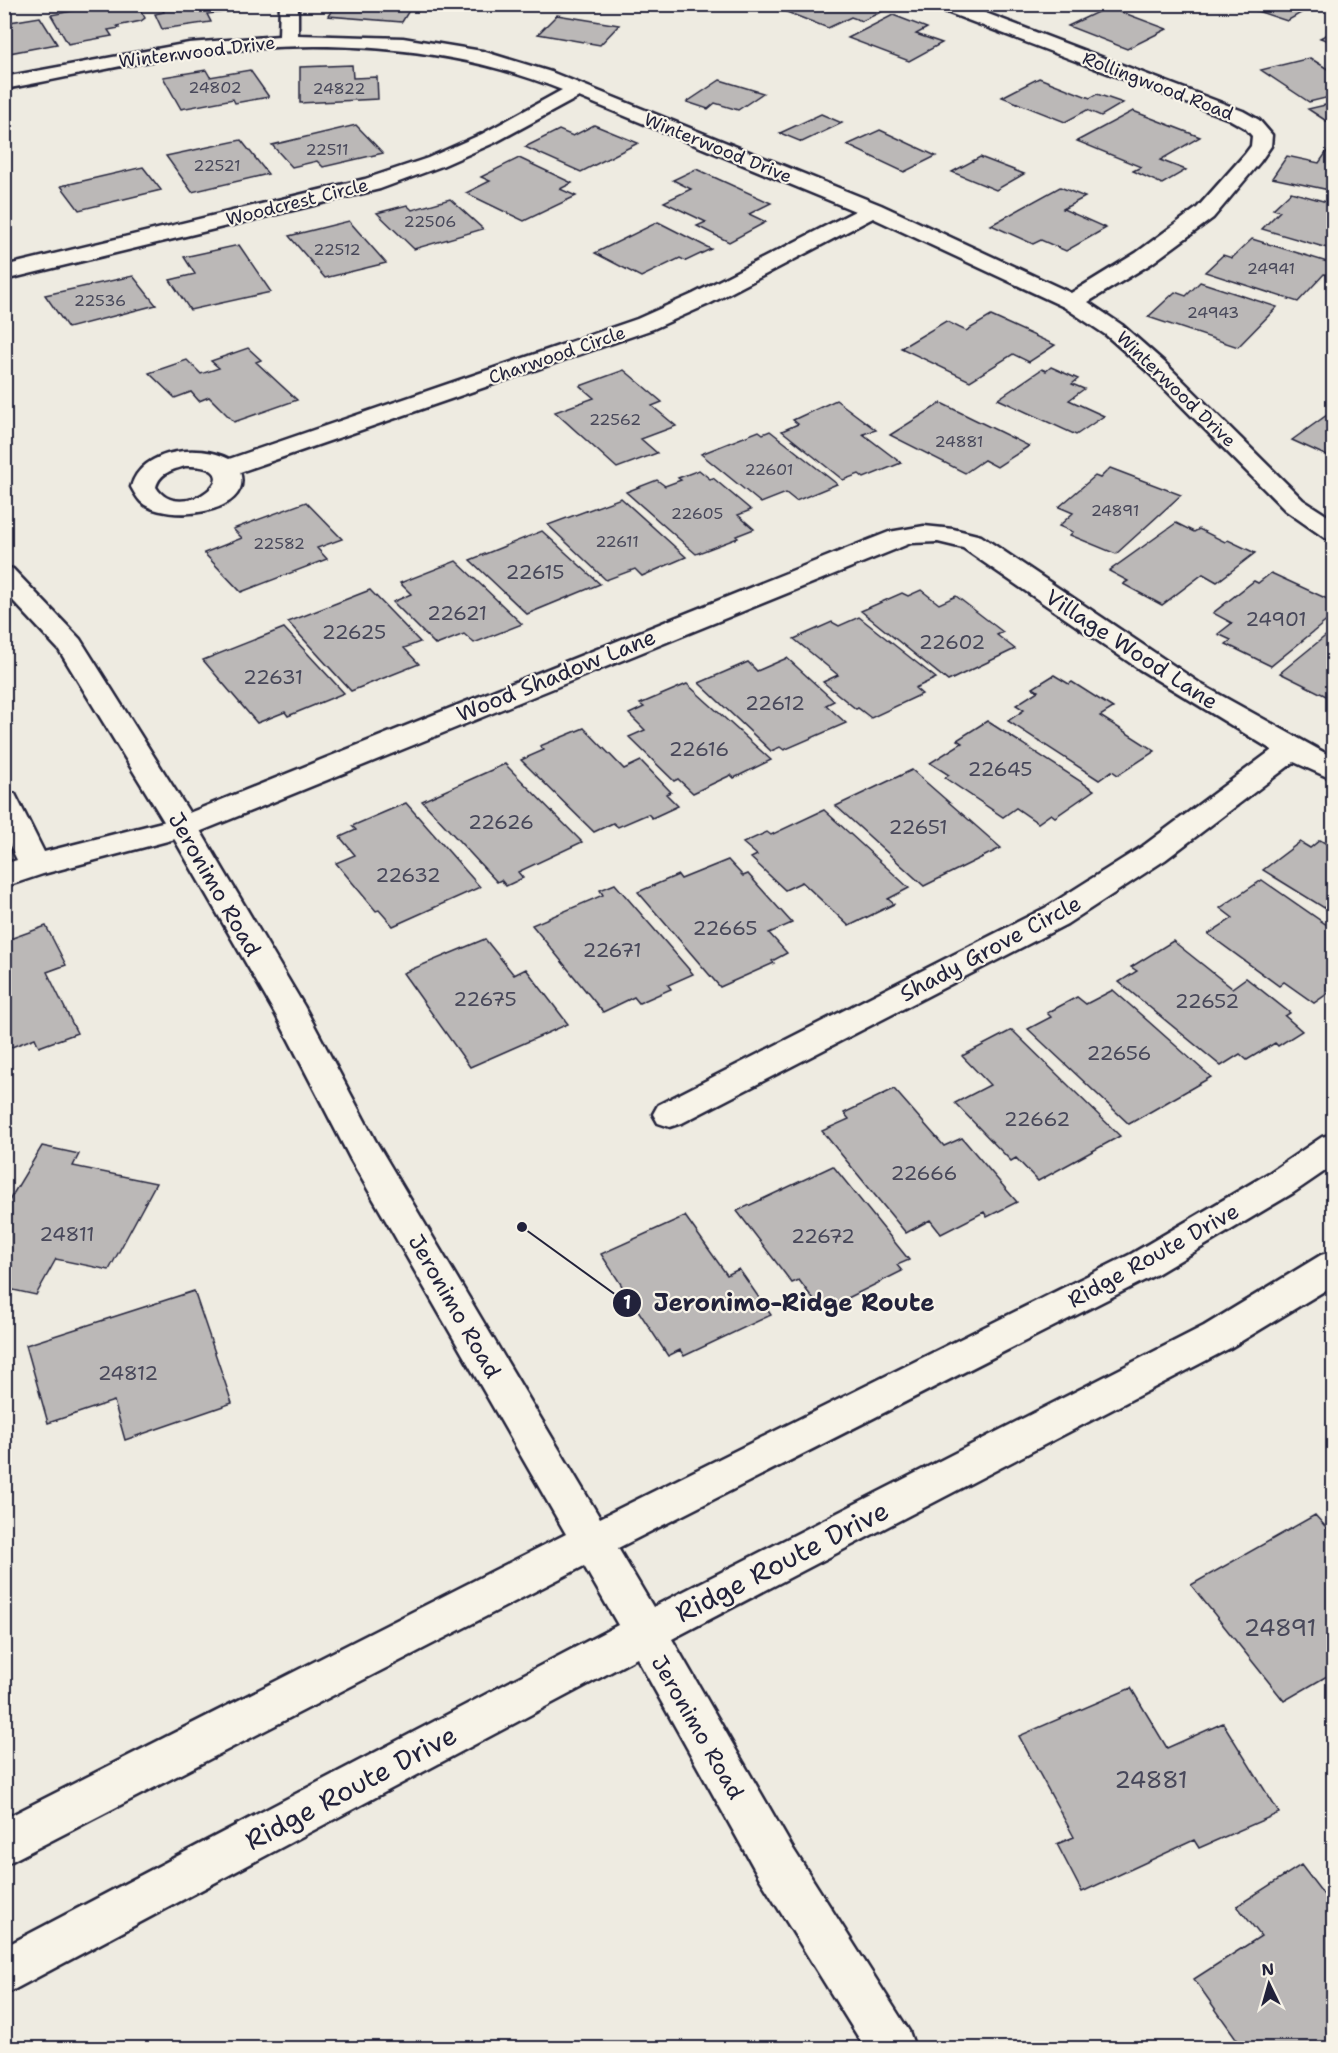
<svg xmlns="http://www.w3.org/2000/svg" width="1338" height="2053" viewBox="0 0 1338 2053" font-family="'Shantell Sans',sans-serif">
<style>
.building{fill:#bbb8b7;stroke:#22223b;stroke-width:1.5}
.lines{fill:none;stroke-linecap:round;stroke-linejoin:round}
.minor-casing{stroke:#22223b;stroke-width:5}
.major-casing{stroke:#22223b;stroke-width:5}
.minor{fill:#f7f3e8;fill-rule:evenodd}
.major{fill:#f7f3e8;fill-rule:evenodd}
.labels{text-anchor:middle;stroke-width:4.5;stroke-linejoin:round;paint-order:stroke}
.far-number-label{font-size:16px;fill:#48485a}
.far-street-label{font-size:18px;fill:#22223b;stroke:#f7f3e8}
.number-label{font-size:20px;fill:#48485a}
.street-label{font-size:22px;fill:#22223b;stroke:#f7f3e8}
.near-number-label{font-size:24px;fill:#48485a}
.near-street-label{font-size:27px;fill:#22223b;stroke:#f7f3e8}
.leader{fill:none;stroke:#22223b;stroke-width:2}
.callout-dot{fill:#22223b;stroke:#f7f3e8;stroke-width:2}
.mark-label{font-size:18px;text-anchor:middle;font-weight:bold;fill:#fff}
.callout-label{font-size:24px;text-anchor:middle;font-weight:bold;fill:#22223b;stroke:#f7f3e8;stroke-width:4.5;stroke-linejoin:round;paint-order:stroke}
</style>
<rect width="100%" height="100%" fill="#eeebe1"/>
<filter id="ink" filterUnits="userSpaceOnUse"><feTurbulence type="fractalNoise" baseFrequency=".0167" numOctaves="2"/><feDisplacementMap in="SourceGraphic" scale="12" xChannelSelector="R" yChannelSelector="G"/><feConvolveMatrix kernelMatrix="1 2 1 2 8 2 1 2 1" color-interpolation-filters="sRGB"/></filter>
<g filter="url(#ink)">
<path class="building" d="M 107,4 L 137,4 L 145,18 L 141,21 L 117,26 L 119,28 L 108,30 L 112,36 L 68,44 L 51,15 Z
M 160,4 L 230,4 L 233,11 L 207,14 L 211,22 L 162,29 L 155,14 L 164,12 Z
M 336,4 L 413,4 L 402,22 L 328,16 Z
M 774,4 L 866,4 L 883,11 L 862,21 L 851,17 L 828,28 L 771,6 Z
M 1236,4 L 1312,4 L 1315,5 L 1287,21 Z
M 1108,7 L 1167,29 L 1127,49 L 1068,26 Z
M 557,15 L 619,25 L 600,45 L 538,34 Z
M 893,15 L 927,28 L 916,34 L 942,43 L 909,61 L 848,38 Z
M 40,17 L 57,44 L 4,54 L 4,23 Z
M 1334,31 L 1334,43 L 1320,38 Z
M 1310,58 L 1334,73 L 1334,96 L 1309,102 L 1261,70 Z
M 352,65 L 353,78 L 377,77 L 378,99 L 300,103 L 300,67 Z
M 206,70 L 210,77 L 250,70 L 269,97 L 235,103 L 233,99 L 181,109 L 163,77 Z
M 1039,78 L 1090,98 L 1097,94 L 1123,103 L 1101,116 L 1087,110 L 1065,122 L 1002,97 Z
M 720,80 L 763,93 L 738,110 L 715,103 L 708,109 L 687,102 Z
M 1334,103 L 1334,126 L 1308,109 Z
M 1133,111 L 1200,137 L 1160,160 L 1186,170 L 1162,184 L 1133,171 L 1141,167 L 1077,141 Z
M 821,114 L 842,123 L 802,142 L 780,133 Z
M 356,125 L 383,153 L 323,167 L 317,161 L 292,167 L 272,145 Z
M 594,125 L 638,143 L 581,172 L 525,147 L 559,130 L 573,136 Z
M 880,130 L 936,156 L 904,172 L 847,145 Z
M 241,140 L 268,174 L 192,192 L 166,156 Z
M 1328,150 L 1334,151 L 1334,191 L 1272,178 L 1287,156 L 1319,163 Z
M 980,157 L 1024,174 L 996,190 L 952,172 Z
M 519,158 L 572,183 L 560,189 L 576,196 L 524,221 L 466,193 L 490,181 L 481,177 Z
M 143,167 L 161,190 L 79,210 L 61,186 Z
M 696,169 L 771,203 L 749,214 L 766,222 L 729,242 L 697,226 L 706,222 L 664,202 L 691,189 L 673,180 Z
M 1060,187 L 1085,197 L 1063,209 L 1106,228 L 1066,251 L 1041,240 L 1033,244 L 991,225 Z
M 1291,192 L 1334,204 L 1334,250 L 1262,229 L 1280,211 L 1273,209 Z
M 450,199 L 483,229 L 414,249 L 377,213 L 407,205 L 412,210 Z
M 349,221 L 386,263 L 325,278 L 289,236 Z
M 658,222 L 711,249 L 686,261 L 680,258 L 641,277 L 595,253 Z
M 1252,239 L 1334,264 L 1334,276 L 1324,274 L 1298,302 L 1205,272 L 1223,255 L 1232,258 Z
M 239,245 L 271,292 L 190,310 L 170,280 L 195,274 L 184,257 Z
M 133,276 L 156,305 L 68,328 L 45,295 Z
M 1200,282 L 1277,307 L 1238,347 L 1148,317 L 1175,292 L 1186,296 Z
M 991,316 L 1055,345 L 1029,362 L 1013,354 L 970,381 L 901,348 L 946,321 L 966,331 Z
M 248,348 L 261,360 L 256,362 L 297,400 L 234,422 L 209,397 L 199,401 L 191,392 L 175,398 L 149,373 L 187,360 L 201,374 L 219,368 L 211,361 Z
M 1051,367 L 1078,379 L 1072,384 L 1084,389 L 1069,400 L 1104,416 L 1076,435 L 998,399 L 1042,369 L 1046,371 Z
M 624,370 L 662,402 L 652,406 L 676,426 L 641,439 L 657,453 L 617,468 L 555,412 L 594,398 L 580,386 Z
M 836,400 L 876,430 L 863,434 L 901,463 L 864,478 L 859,474 L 843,480 L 782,431 L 798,424 L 793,420 Z
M 941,403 L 1029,446 L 997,467 L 984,460 L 965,473 L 890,435 Z
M 1334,410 L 1334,459 L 1292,440 Z
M 759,431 L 763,434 L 770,431 L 837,484 L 796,501 L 786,493 L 761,503 L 701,454 Z
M 1110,468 L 1181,495 L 1116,554 L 1070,535 L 1073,532 L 1059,526 L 1073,513 L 1059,507 L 1095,476 L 1100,478 Z
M 699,470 L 710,479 L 713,478 L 751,510 L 738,515 L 754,529 L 736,536 L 738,538 L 696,554 L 626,492 L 657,480 L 665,486 L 681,480 L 678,478 Z
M 621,498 L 686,557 L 642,576 L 635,569 L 606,580 L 548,525 Z
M 306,502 L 342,539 L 317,548 L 327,559 L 241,592 L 204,553 L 242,538 L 233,529 Z
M 1176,523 L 1194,532 L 1199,529 L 1225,542 L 1228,540 L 1255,553 L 1217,582 L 1203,574 L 1162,605 L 1123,584 L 1128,581 L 1109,571 Z
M 542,531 L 600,584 L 527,614 L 470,560 Z
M 456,561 L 522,624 L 474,643 L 464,634 L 436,645 L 393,602 L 411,594 L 400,583 Z
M 1271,573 L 1334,602 L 1334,615 L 1271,666 L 1226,644 L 1231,640 L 1218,634 L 1232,623 L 1213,613 L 1254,581 L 1258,583 Z
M 370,590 L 420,642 L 404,648 L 419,664 L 351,691 L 288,622 Z
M 921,590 L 939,604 L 956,596 L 1003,632 L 997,635 L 1015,649 L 948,681 L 861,611 L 902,593 L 908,596 Z
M 859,617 L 936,678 L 915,688 L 922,694 L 871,718 L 858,708 L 856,709 L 823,682 L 838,675 L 794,639 L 832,622 L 839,626 Z
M 284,628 L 344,693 L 288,716 L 285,712 L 257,723 L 203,660 Z
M 1334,629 L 1334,698 L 1332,699 L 1280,673 Z
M 787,658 L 834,701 L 826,705 L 846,723 L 784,750 L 780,747 L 771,751 L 699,683 L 748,662 L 757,671 Z
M 1054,675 L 1069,684 L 1072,682 L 1113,708 L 1100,716 L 1155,751 L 1118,775 L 1112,771 L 1099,780 L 1008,721 L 1024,710 L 1016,705 L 1038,691 L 1033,688 Z
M 687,684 L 771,760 L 734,778 L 731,775 L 693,793 L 678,779 L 674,781 L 629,737 L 645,730 L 629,714 L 644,707 L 640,704 Z
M 987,721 L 1094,790 L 1055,817 L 1051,814 L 1038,823 L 1016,808 L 1003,817 L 945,778 L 949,775 L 930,763 L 962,743 L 957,740 Z
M 584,728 L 624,769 L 641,761 L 671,792 L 666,794 L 678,806 L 652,818 L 648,814 L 618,827 L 613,823 L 594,832 L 521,760 L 544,750 L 540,746 Z
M 505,764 L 582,842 L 518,872 L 523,878 L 506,886 L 501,880 L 497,882 L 422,801 Z
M 912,770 L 1001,848 L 924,886 L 836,806 Z
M 406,803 L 480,887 L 393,926 L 379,910 L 376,911 L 336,863 L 355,855 L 340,837 L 356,830 L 352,826 Z
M 824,810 L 909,888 L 888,899 L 894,904 L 849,926 L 802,882 L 785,890 L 751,858 L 757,855 L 743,843 L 767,832 L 771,835 Z
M 1320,840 L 1334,848 L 1334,914 L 1263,870 L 1300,842 L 1310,848 Z
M 728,860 L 743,876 L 748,874 L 792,923 L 769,933 L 787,953 L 772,961 L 774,963 L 720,987 L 638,892 L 678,875 L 681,879 Z
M 1262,880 L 1334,930 L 1334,989 L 1314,1003 L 1284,982 L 1279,986 L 1208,934 L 1233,918 L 1220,908 Z
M 615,884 L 693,974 L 668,985 L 671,989 L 639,1003 L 634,997 L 603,1012 L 532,925 L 603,895 L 600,890 Z
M 46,926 L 66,965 L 47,972 L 77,1033 L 39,1047 L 35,1038 L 4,1050 L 4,941 Z
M 485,939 L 514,975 L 526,969 L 568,1024 L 470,1067 L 403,973 Z
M 1173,941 L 1232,988 L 1246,978 L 1290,1013 L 1285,1016 L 1302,1031 L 1278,1046 L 1275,1043 L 1247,1060 L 1240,1054 L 1221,1066 L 1119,982 L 1137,971 L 1131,967 Z
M 1113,990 L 1211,1077 L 1129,1124 L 1028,1029 L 1051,1017 L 1047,1013 L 1077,997 L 1086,1004 Z
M 1012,1030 L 1120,1136 L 1038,1181 L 1016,1158 L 1011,1161 L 955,1103 L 990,1085 L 962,1056 Z
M 894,1089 L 944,1146 L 962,1138 L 1017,1202 L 987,1217 L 984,1212 L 941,1234 L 930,1220 L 906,1233 L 822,1131 L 849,1119 L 844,1113 Z
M 42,1146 L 79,1154 L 73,1166 L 156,1183 L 109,1270 L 56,1259 L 36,1295 L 4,1288 L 4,1209 Z
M 833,1166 L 909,1260 L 897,1265 L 902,1271 L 822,1311 L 799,1280 L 792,1283 L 737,1211 Z
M 685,1216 L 727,1275 L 739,1269 L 771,1315 L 684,1356 L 680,1350 L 668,1356 L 601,1254 Z
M 194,1291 L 232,1403 L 125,1440 L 114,1401 L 48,1423 L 26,1345 Z
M 1315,1515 L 1334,1536 L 1334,1672 L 1284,1701 L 1191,1585 Z
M 1131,1688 L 1167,1748 L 1223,1723 L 1279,1813 L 1199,1848 L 1194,1840 L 1082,1892 L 1057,1844 L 1074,1837 L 1019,1736 Z
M 1301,1865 L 1334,1908 L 1334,2048 L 1243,2048 L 1194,1979 L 1261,1936 L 1237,1906 Z"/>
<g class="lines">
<g class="minor-casing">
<path id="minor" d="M 280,4 L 298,4 L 298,35 L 403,38 L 482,51 L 551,72 L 881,205 L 1071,293 L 1136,253 L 1197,208 L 1245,154 L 1251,146 L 1252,136 L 1245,128 L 1229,119 L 936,8 L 934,4 L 962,4 L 1243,111 L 1259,120 L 1272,135 L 1271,146 L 1260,162 L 1213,218 L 1152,263 L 1088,302 L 1122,325 L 1164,362 L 1303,500 L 1334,520 L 1334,540 L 1325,538 L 1285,510 L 1148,372 L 1106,335 L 1064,307 L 873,218 L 709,304 L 653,329 L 240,472 C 254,514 166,524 141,502 C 137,498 134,492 131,487 C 141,449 199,443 229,459 L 637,319 L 693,294 L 855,211 L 579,97 L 496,142 L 442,166 L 380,189 L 4,280 L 4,266 L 365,179 L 428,158 L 482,134 L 562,90 C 446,43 312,38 189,55 C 127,63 66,78 4,89 L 4,77 L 189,43 L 279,36 ZM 185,466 C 259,464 180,528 156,487 C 160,472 173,470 185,466 Z
M 924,526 L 953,529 L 981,536 L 1204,686 L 1334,758 L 1334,780 L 1294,762 L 1165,860 L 1067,924 L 682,1123 L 670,1127 L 658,1123 L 653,1114 L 658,1105 L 1045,908 L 1143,846 L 1272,750 L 1139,669 L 963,548 L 938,542 L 911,543 L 194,834 L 43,874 L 4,887 L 4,864 L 17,860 L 4,833 L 4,791 L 15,794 L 44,852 L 174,819 L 861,543 L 889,532 Z"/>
</g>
<g class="major-casing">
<path id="major" d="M 4,567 L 13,569 L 80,639 L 194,820 L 304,1006 L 375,1140 L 600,1518 L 1131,1254 L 1269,1173 L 1322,1137 L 1334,1134 L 1334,1165 L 1293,1193 L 1157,1274 L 618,1548 L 653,1607 L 1204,1326 L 1321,1255 L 1334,1251 L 1334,1285 L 1230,1348 L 672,1639 L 792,1847 L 909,2031 L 915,2048 L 865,2048 L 760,1879 L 637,1658 L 4,1995 L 4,1947 L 618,1625 L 584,1566 L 4,1865 L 4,1819 L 566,1534 L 351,1160 L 277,1017 L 168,828 L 59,650 L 4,591 Z"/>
</g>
<use href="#minor" class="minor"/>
<use href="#major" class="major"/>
</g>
</g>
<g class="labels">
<g class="far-number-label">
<text x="215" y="93">24802</text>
<text x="339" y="94">24822</text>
<text x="327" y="155">22511</text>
<text x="217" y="171">22521</text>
<text x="430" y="227">22506</text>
<text x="337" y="255">22512</text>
<text x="1271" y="274">24941</text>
<text x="100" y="306">22536</text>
<text x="1213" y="318">24943</text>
<text x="615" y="425">22562</text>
<text x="959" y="447">24881</text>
<text x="769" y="475">22601</text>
<text x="1115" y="516">24891</text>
<text x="697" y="519">22605</text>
<text x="617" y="547">22611</text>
<text x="279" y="549">22582</text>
</g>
<g class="far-street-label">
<text transform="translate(197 52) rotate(-7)" y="6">Winterwood Drive</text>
<text transform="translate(1158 86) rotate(21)" y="6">Rollingwood Road</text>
<text transform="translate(718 148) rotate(22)" y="6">Winterwood Drive</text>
<text transform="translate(297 202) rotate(-14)" y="6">Woodcrest Circle</text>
<text transform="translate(557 355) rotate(-19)" y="6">Charwood Circle</text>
<text transform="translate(1176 389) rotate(44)" y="6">Winterwood Drive</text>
</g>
<g class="number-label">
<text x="535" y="579">22615</text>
<text x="457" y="620">22621</text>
<text x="1276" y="626">24901</text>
<text x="354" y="639">22625</text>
<text x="952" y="649">22602</text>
<text x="273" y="684">22631</text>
<text x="775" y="710">22612</text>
<text x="699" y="756">22616</text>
<text x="1000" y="776">22645</text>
<text x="501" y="829">22626</text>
<text x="918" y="834">22651</text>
<text x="408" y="882">22632</text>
<text x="725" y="935">22665</text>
<text x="612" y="957">22671</text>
<text x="485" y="1006">22675</text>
<text x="1207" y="1008">22652</text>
<text x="1119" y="1060">22656</text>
<text x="1037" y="1126">22662</text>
<text x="924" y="1180">22666</text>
<text x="67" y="1241">24811</text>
<text x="823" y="1243">22672</text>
<text x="128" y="1380">24812</text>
</g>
<g class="street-label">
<text transform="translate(1132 649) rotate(33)" y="8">Village Wood Lane</text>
<text transform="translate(556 675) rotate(-22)" y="8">Wood Shadow Lane</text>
<text transform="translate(215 884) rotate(60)" y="8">Jeronimo Road</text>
<text transform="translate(990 948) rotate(-28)" y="8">Shady Grove Circle</text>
<text transform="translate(1153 1255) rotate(-29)" y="8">Ridge Route Drive</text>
<text transform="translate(455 1306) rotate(60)" y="8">Jeronimo Road</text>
<text transform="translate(698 1727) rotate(60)" y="8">Jeronimo Road</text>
</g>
<g class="near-number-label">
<text x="1280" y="1636">24891</text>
<text x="1151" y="1788">24881</text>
</g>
<g class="near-street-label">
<text transform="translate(782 1562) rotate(-27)" y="9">Ridge Route Drive</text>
<text transform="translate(351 1788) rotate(-28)" y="9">Ridge Route Drive</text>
</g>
</g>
<path class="leader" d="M522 1227L627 1303"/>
<g class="callout-dot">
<circle cx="522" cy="1227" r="6"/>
<circle cx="627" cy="1303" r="15"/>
</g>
<g class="mark-label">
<text x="627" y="1309">1</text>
</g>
<g class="callout-label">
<text x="794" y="1311">Jeronimo-Ridge Route</text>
</g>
<rect width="1338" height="2053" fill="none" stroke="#f7f3e8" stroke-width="24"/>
<rect x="12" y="12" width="1314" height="2029" fill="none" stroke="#22223b" stroke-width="2" filter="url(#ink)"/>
<g transform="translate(1269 1984) rotate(355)" stroke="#f7f3e8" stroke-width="4.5" paint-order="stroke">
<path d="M0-4.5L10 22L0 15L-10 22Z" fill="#22223b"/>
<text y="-9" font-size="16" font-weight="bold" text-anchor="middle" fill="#22223b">N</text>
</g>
</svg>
